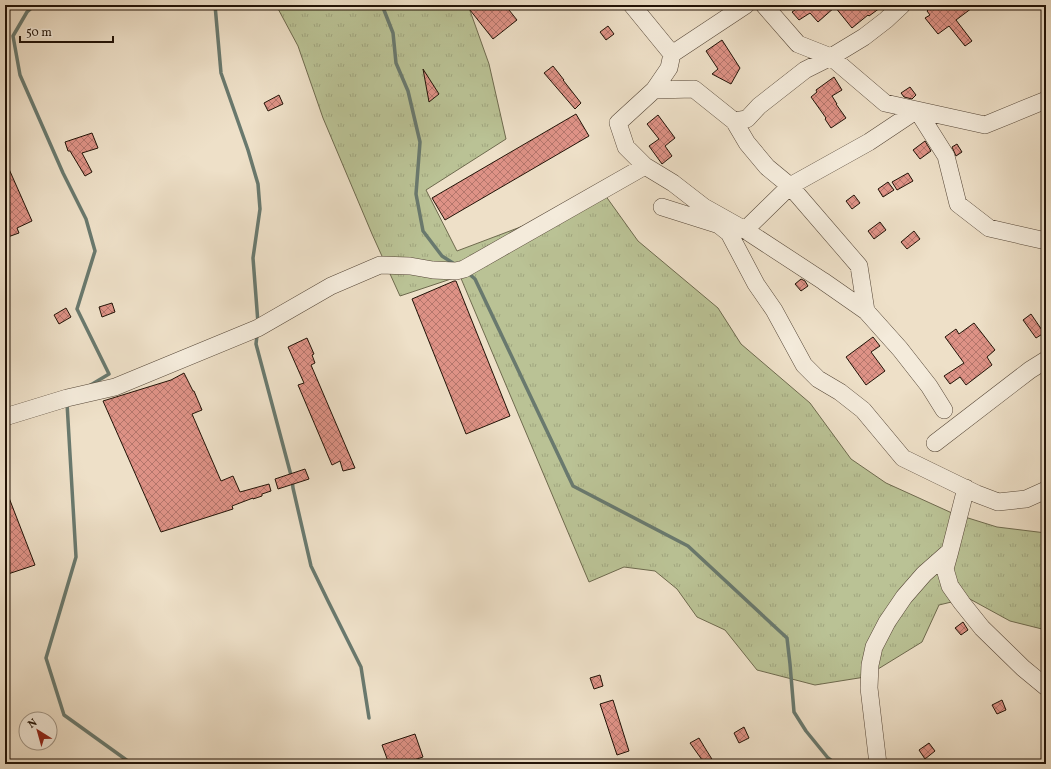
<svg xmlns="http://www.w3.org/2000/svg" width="1051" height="769" viewBox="0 0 1051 769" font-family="Vollkorn,serif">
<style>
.grass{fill:url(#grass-tufts);stroke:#6e6a4e}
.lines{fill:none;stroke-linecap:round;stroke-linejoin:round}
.stream{stroke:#69796e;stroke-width:3.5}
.building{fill:url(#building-cross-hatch);stroke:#221307}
.minor-casing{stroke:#554637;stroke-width:18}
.minor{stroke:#f4ebdb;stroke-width:17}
</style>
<defs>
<pattern id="grass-tufts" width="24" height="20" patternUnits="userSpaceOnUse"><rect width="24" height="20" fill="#bac295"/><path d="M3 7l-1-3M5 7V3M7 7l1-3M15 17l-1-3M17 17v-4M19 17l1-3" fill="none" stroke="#a0a67f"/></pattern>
<pattern id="building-cross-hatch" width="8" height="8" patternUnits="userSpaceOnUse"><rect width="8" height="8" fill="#de9286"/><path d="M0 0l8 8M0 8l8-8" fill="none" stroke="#b4766c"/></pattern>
</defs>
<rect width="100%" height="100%" fill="#eee0c8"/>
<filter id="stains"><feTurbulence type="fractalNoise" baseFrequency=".005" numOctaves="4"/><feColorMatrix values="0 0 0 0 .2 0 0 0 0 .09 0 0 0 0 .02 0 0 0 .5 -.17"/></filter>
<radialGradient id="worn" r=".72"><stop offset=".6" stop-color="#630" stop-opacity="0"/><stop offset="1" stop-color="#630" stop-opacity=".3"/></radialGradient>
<path class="grass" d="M 276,5 L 468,5 L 489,64 L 506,139 L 426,190 L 457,251 L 605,195 L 638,241 L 718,308 L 741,344 L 810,403 L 851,459 L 886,483 L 952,513 L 997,527 L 1046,533 L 1046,630 L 1010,621 L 968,598 L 939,605 L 922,642 L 865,677 L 815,685 L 757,670 L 725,630 L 697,617 L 677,589 L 655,571 L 624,567 L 589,582 L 460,276 L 400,296 L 372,234 L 323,118 L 298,46 Z"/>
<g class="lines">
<path class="stream" d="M 35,5 L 27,12 L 13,36 L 20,75 L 63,173 L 86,219 L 95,251 L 77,309 L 109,374 L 89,386
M 215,5 L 221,73 L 248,150 L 258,184 L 260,209 L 253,258 L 258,323
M 382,5 L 393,33 L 396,63 L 408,91 L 420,142 L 416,194 L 423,231 L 442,256 L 456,265
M 468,273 L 475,279 L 573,486 L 688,546 L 787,638 L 790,664 L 794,712 L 806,731 L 828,758 L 836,764
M 257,335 L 256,344 L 292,479 L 293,488 L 311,566 L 328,601 L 361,667 L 369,718
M 67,403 L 76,557 L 46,658 L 64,715 L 132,764"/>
</g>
<path class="building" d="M 466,5 L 505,5 L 517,20 L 493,39 Z
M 791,5 L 884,5 L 869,16 L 868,15 L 852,28 L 835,7 L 818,22 L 810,13 L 799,20 L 792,12 L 795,10 Z
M 926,5 L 976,5 L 956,20 L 972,41 L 965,46 L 949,26 L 938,34 L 925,18 L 930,15 L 927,11 L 929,9 Z
M 608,26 L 614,34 L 606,40 L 600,32 Z
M 722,40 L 740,68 L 731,84 L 712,74 L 718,69 L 706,51 Z
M 553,66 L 564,80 L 563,80 L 581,103 L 575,109 L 544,73 Z
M 423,69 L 439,94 L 429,102 Z
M 834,77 L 842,90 L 832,96 L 837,104 L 836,104 L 846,118 L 831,128 L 825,119 L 826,118 L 811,97 L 817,92 L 816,90 Z
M 910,87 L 916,95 L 912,99 L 904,97 L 901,93 Z
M 279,95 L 283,104 L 268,111 L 264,103 Z
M 576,114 L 589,136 L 445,220 L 432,198 Z
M 658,115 L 675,138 L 665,146 L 672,156 L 662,164 L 649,146 L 659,139 L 647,124 Z
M 92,133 L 98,148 L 82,153 L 92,172 L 85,176 L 70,151 L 68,151 L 65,142 Z
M 925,141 L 931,151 L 920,159 L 913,150 Z
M 957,144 L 962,152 L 956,156 L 952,147 Z
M 5,160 L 32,221 L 17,228 L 19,233 L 5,238 Z
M 908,173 L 913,181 L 897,190 L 892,182 Z
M 888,182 L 894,190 L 883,197 L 878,189 Z
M 854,195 L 860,203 L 852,209 L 846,201 Z
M 880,222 L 886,230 L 874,239 L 868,231 Z
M 914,231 L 920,239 L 907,249 L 901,242 Z
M 801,279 L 805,281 L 808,286 L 801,291 L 795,284 Z
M 454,281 L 456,281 L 510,416 L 466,434 L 412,299 Z
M 112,303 L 115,312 L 102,317 L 99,307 Z
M 66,308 L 71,317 L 59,324 L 54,315 Z
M 1031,314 L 1044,333 L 1036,338 L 1023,320 Z
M 974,323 L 995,350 L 987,357 L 992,365 L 966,385 L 960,377 L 950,384 L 944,376 L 964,363 L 945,337 L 956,329 L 959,334 Z
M 873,337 L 880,346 L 871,352 L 885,371 L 866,385 L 846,357 Z
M 307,338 L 314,354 L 312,355 L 315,363 L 311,365 L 355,468 L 343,471 L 340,461 L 332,465 L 298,385 L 304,383 L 288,347 Z
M 184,373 L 193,391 L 194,391 L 202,410 L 192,414 L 221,481 L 233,476 L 240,492 L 269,484 L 271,491 L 262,494 L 262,496 L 253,499 L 253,498 L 232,506 L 233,509 L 161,532 L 103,401 L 171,380 Z
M 305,469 L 309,479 L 278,489 L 275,479 Z
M 6,490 L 35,565 L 5,575 L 5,491 Z
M 963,622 L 968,630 L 961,635 L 955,628 Z
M 600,675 L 603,686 L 594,689 L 590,678 Z
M 613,700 L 629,751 L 617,755 L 600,704 Z
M 1002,700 L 1006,710 L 997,714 L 992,705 Z
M 744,727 L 749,738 L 739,743 L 734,733 Z
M 415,734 L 423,757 L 401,764 L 389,764 L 382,745 Z
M 699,738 L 705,748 L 715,764 L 705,764 L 690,743 Z
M 929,743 L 935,751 L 925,759 L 919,750 Z"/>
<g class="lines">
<g class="minor-casing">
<path id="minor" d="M 632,5 L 672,54 L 669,68 L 654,90 L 618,123 L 626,147 L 645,166 L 673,183 L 704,207 L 745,230 L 823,281 L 866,311 L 900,349 L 929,386 L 944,410
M 764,5 L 798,44 L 831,57 L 885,103 L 917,110 L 946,156 L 958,204 L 989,228 L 1046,241
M 672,54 L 746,5
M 654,90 L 694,89 L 734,121 L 747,119 L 759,106 L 805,70 L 831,57 L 864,37 L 886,20 L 902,5
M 734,121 L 747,143 L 767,167 L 790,186 L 859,266 L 866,311
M 662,207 L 719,225 L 729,233 L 756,284 L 774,310 L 804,365 L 818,379 L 840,392 L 863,410 L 903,458 L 977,494 L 998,502 L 1026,499 L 1046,490
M 745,230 L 790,186 L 869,142 L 917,110 L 985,125 L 1046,100
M 5,417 L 67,398 L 115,387 L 258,328 L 331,286 L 380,265 L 410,266 L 433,270 L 456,271 L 464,269 L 645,166
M 935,443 L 1030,370 L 1046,360
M 966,488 L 950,551 L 945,569 L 950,586 L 962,603 L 982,628 L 1023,668 L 1046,687
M 878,764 L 869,688 L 870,665 L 874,647 L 887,622 L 904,597 L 924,574 L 950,551"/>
</g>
<use href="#minor" class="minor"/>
</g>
<rect width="1051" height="769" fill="none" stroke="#eee0c8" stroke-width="20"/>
<rect x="6" y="6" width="1039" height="757" fill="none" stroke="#221307" stroke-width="2"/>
<rect x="10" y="10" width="1031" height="749" fill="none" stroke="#221307"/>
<g transform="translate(38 731) rotate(323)"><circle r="19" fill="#f4ebdb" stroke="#a09586"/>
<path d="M0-3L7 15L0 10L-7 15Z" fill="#8f2418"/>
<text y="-6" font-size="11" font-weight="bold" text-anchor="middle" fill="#221307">N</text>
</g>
<path d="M20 36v6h93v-6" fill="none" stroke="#221307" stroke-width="2"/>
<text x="26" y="36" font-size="12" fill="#221307" stroke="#f4ebdb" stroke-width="3" paint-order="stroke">50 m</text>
<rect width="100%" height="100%" filter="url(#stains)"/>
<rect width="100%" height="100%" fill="url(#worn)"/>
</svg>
